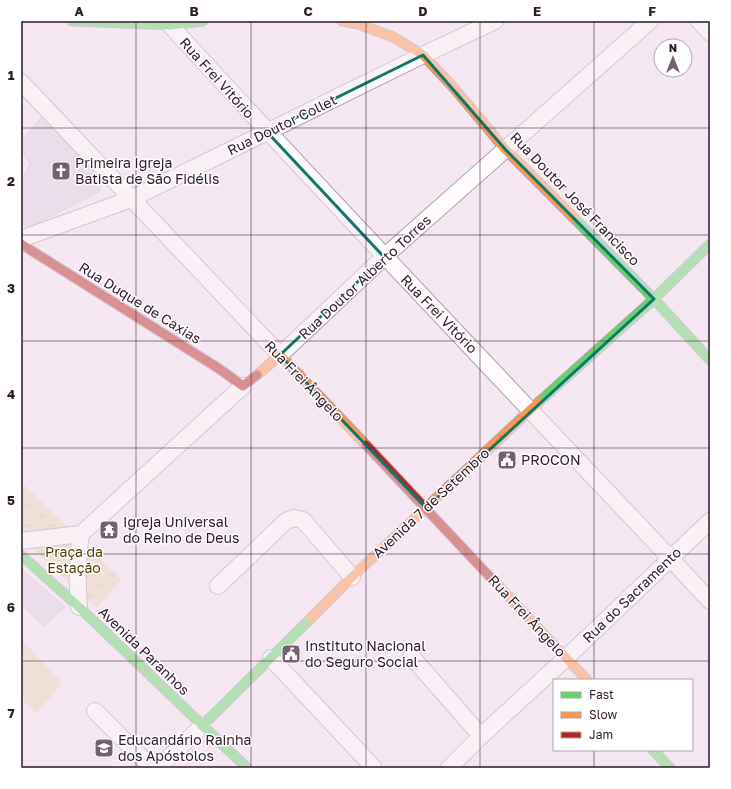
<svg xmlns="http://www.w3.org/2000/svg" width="731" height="789" viewBox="0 0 731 789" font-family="'Golos Text',sans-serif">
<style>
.park{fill:url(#park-tufts)}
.pitch{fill:#e9d8b9}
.building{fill:#ddd1e0;stroke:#cec2d1}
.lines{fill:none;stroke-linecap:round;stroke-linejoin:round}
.street-casing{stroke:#ae9fac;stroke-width:18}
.fast-casing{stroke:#ae9fac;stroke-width:11}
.slow-casing{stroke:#ae9fac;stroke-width:11}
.jam-casing{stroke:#ae9fac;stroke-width:11}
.street{stroke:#fefcfd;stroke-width:16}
.fast{stroke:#63d668;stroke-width:9}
.slow{stroke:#ff974d;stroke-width:9}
.jam{stroke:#b3261e;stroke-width:9}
.marked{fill:none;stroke:#0f766e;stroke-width:3;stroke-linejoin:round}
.grid{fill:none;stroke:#2d192a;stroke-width:1;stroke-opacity:0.55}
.labels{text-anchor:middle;stroke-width:3;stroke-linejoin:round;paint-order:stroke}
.street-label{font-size:14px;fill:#2d192a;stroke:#fff}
.poi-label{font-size:14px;fill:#2d192a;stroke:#fff;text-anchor:start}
.park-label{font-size:14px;fill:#4c3d05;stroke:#fff}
.neatline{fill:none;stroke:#2d192a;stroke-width:1.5}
.grid-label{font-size:13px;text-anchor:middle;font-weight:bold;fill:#2d192a}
</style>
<defs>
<pattern id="park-tufts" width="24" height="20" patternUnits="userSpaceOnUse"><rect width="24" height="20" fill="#e9d8b9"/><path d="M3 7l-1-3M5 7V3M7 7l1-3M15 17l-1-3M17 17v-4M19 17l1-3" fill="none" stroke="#c8b99f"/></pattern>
</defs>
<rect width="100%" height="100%" fill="#f5e8f2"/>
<path class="park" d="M 24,485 L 122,580 L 96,608 L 21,537 L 21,488 Z"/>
<path class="pitch" d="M 21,639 L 62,683 L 36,714 L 21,698 Z"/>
<path class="building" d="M 43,115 L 103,179 L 99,192 L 28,228 L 21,224 L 21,179 L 30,164 L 21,150 L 21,142 Z
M 21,569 L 65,607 L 44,626 L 21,604 Z"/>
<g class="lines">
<g class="street-casing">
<path id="street" d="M 699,21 L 710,33
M 170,25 C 334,205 503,381 670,558 L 710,601
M 21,82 L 280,355 L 384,257 L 650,21
M 21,239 L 131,199 L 423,55 L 495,21
M 81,534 L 243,386
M 21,541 L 81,534
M 218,586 L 286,521 L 294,518 L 303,520 L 352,577
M 79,607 C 77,583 77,559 81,534
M 411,656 L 481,736
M 271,658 L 374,768
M 95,711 L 152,768
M 158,768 L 202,726
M 449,768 L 481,736 L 566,658 L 710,521"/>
</g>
<g class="fast-casing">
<path id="fast" d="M 72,21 L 170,25 L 203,21
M 574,218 L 654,299 L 710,360
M 539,402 L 654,299 L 710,244
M 21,555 L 79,607 L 247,768
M 202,726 L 311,618
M 653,750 L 670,768"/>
</g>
<g class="slow-casing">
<path id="slow" d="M 342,21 L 358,24 L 393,37 L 423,55 L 454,88 L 505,149 L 574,218
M 257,375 L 280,355 L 366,445
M 490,577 L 587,680
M 311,618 L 352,577 L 539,402"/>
</g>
<g class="jam-casing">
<path id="jam" d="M 21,244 L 218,368 L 243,386 L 257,375
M 366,445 L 490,577"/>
</g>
<use href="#street" class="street"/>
<use href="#fast" class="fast"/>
<use href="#slow" class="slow"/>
<use href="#jam" class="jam"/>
</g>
<path d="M0 0H731V789H0ZM 423,55 L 505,149 L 654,299 L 426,508 L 280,355 L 384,257 L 267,132 Z" fill="#f5e8f2" fill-opacity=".55" fill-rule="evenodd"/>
<path class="marked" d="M 423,55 L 505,149 L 654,299 L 426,508 L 280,355 L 384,257 L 267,132 Z"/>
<path class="grid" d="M 136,21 L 136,768M 251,21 L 251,768M 366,21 L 366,768M 480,21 L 480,768M 594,21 L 594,680M 21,128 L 710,128M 21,235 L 710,235M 21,341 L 710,341M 21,448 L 710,448M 21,554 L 710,554M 21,661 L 710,661M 594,750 L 594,768"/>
<defs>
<g id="church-square" transform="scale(1)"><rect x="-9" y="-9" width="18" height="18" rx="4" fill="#736170" stroke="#fff"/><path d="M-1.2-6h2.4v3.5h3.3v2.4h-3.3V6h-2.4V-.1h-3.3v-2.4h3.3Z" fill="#fff"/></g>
<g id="civic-square" transform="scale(1)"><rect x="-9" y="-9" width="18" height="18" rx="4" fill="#736170" stroke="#fff"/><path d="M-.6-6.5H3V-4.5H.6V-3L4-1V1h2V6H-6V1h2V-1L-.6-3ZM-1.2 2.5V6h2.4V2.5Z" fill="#fff"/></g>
<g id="temple-square" transform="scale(1)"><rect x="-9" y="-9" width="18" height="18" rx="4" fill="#736170" stroke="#fff"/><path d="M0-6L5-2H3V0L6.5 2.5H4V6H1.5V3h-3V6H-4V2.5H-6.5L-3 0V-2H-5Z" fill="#fff"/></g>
<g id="school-square" transform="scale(1)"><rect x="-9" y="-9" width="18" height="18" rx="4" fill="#736170" stroke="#fff"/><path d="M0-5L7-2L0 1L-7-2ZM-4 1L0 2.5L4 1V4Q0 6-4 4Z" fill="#fff"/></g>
</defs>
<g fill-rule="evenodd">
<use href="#church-square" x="61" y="171"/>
<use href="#civic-square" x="507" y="460"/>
<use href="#temple-square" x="109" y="530"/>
<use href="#civic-square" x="291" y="654"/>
<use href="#school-square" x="104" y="748"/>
</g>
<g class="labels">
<g class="street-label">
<text transform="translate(217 78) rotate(48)" y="5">Rua Frei Vitório</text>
<text transform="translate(282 125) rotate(-26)" y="5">Rua Doutor Collet</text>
<text transform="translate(575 199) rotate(46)" y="5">Rua Doutor José Francisco</text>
<text transform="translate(365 277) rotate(-43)" y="5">Rua Doutor Alberto Torres</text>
<text transform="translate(140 303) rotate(32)" y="5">Rua Duque de Caxias</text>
<text transform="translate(439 314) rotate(46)" y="5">Rua Frei Vitório</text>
<text transform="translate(304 381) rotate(46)" y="5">Rua Frei Ângelo</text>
<text transform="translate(431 503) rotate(-43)" y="5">Avenida 7 de Setembro</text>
<text transform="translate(632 595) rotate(-44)" y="5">Rua do Sacramento</text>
<text transform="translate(527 616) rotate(47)" y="5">Rua Frei Ângelo</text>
<text transform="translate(144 651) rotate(44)" y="5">Avenida Paranhos</text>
</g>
<g class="poi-label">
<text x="75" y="168">Primeira Igreja<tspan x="75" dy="16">Batista de São Fidélis</tspan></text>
<text x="521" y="465">PROCON</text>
<text x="123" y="527">Igreja Universal<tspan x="123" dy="16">do Reino de Deus</tspan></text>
<text x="305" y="651">Instituto Nacional<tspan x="305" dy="16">do Seguro Social</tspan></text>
<text x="118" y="745">Educandário Rainha<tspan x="118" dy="16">dos Apóstolos</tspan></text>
</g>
<g class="park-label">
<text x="74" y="557">Praça da<tspan x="74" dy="16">Estação</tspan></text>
</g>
</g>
<rect width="731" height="789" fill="none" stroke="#ffffff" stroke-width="44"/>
<rect x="553" y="679" width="140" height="72" fill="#ffffff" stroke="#aba3aa"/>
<rect x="561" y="692" width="20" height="6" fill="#63d668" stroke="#aba3aa"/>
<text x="589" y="699" font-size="12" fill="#2d192a">Fast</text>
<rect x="561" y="712" width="20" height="6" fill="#ff974d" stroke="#aba3aa"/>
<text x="589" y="719" font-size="12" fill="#2d192a">Slow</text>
<rect x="561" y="732" width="20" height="6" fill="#b3261e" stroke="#aba3aa"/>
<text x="589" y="739" font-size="12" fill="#2d192a">Jam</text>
<g transform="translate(673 58)"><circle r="19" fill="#ffffff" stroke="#aba3aa"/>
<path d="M0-3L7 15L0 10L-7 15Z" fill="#736170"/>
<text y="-6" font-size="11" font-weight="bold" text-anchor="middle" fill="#2d192a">N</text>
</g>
<rect x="22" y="22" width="687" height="745" class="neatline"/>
<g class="grid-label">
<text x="79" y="16">A</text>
<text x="194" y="16">B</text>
<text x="308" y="16">C</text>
<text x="423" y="16">D</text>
<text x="537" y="16">E</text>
<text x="652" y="16">F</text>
<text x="11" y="80">1</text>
<text x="11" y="186">2</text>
<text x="11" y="293">3</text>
<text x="11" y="399">4</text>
<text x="11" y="505">5</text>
<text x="11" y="612">6</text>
<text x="11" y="718">7</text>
</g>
</svg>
